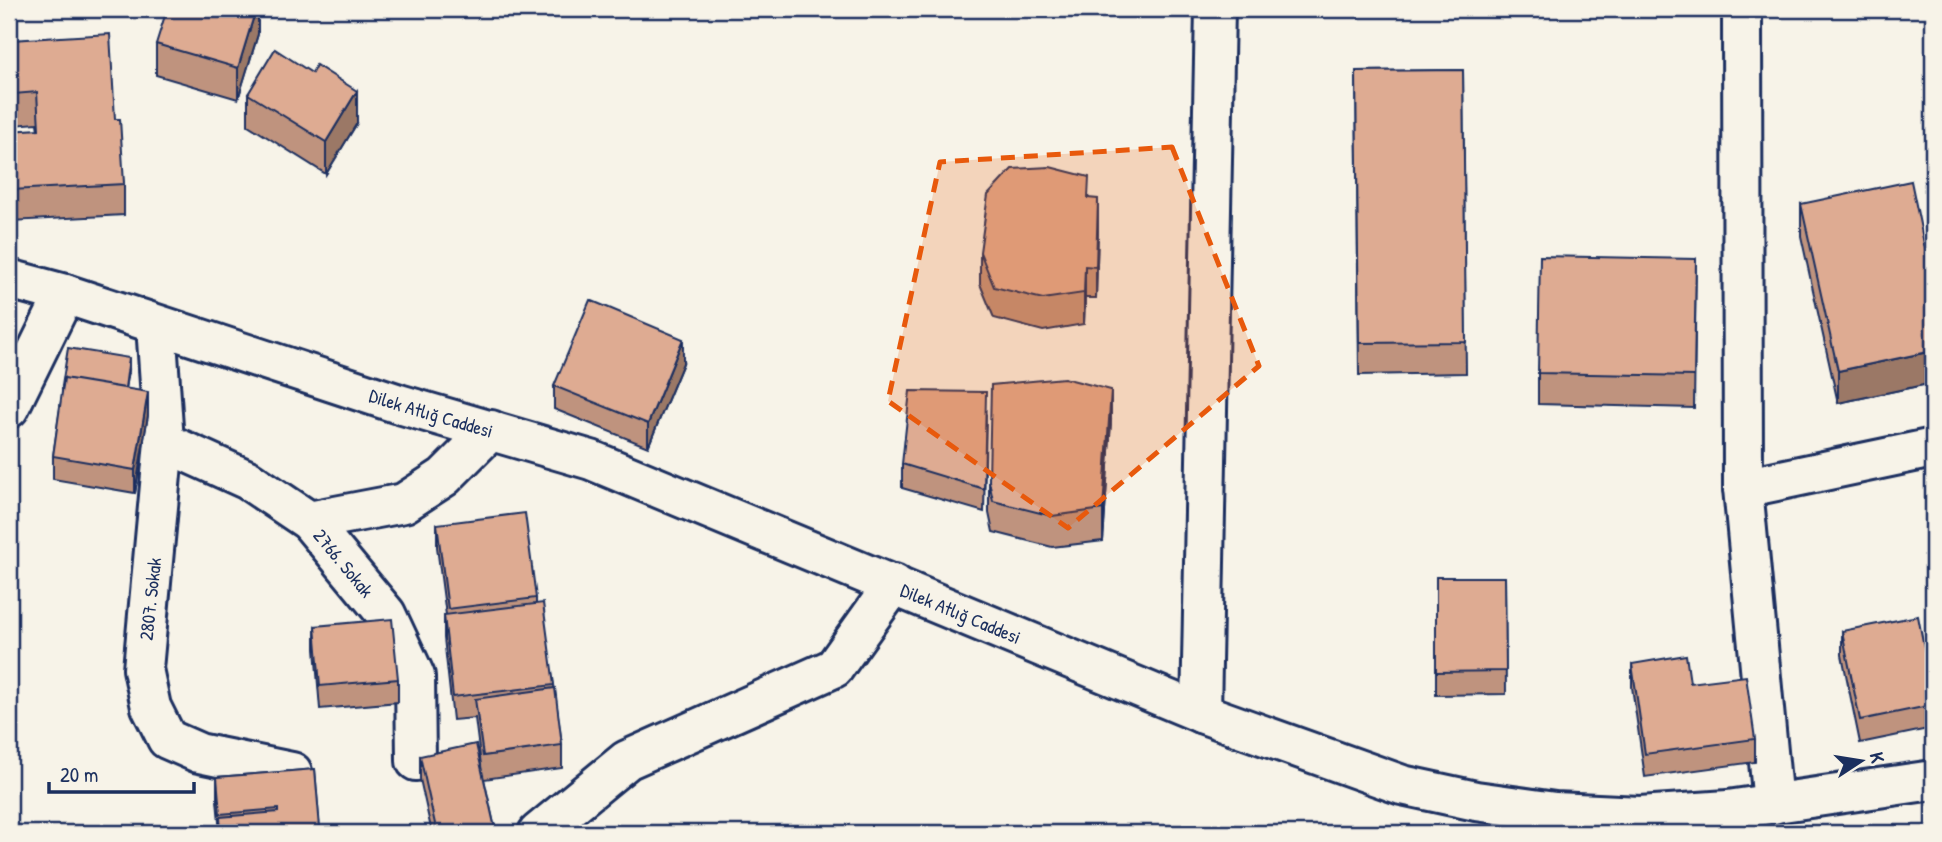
<svg xmlns="http://www.w3.org/2000/svg" width="1942" height="842" viewBox="0 0 1942 842" font-family="'Patrick Hand',sans-serif">
<style>
.lines{fill:none;stroke-linecap:round;stroke-linejoin:round}
.street-casing{stroke:#1b2f5e;stroke-width:44}
.secondary-casing{stroke:#1b2f5e;stroke-width:44}
.street{stroke:#f7f3e8;stroke-width:38}
.secondary{stroke:#f7f3e8;stroke-width:38}
.wall{fill:#bf937e;stroke:#1b2f5e;stroke-width:2}
.shaded-wall{fill:#9b7866;stroke:#1b2f5e;stroke-width:2}
.building{fill:#deab92;stroke:#1b2f5e;stroke-width:2}
.marked{fill:#e8590c;fill-opacity:0.2;stroke:#e8590c;stroke-width:5;stroke-dasharray:14 9;stroke-linejoin:round}
.labels{text-anchor:middle;stroke-width:7;stroke-linejoin:round;paint-order:stroke}
.street-label{font-size:19px;fill:#1b2f5e;stroke:#f7f3e8}
</style>
<rect width="100%" height="100%" fill="#f7f3e8"/>
<filter id="ink" filterUnits="userSpaceOnUse"><feTurbulence type="fractalNoise" baseFrequency=".0143" numOctaves="2"/><feDisplacementMap in="SourceGraphic" scale="14" xChannelSelector="R" yChannelSelector="G"/><feConvolveMatrix kernelMatrix="1 2 1 2 8 2 1 2 1" color-interpolation-filters="sRGB"/></filter>
<g filter="url(#ink)">
<g class="lines">
<g class="street-casing">
<g id="street">
<path d="M 1742,9 L 1743,488 L 1773,804"/>
<path d="M 156,325 L 164,442 L 143,669 L 151,707 L 167,739 L 199,753 L 292,772"/>
<path d="M 9,408 L 65,294"/>
<path id="s1" d="M 164,442 L 248,480 L 309,521 L 386,614 L 415,676 L 416,761"/>
<path d="M 1743,488 L 1933,448"/>
<path d="M 309,521 L 404,503 L 444,477 L 491,430"/>
<path d="M 538,833 L 627,760 L 834,668 L 894,584"/>
</g>
</g>
<g class="secondary-casing">
<g id="secondary">
<path id="s2" d="M 9,279 L 65,294 L 399,404 L 591,460 L 1201,713 L 1402,785 L 1476,801 L 1555,812 L 1640,816 L 1728,810 L 1933,780"/>
<path d="M 1201,713 L 1215,9"/>
</g>
</g>
<use href="#street" class="street"/>
<use href="#secondary" class="secondary"/>
</g>
<path class="wall" d="M 258,9 L 258,34 L 238,99 L 156,75 L 156,44 Z
M 11,40 L 115,119 L 124,184 L 124,215 L 11,221 L 9,180 L 9,131 L 38,130 L 37,123 L 14,125 L 11,72 Z
M 1463,70 L 1466,373 L 1359,375 L 1356,71 Z
M 248,94 L 357,123 L 326,174 L 248,125 Z
M 1089,198 L 1098,230 L 1096,298 L 1085,298 L 1084,324 L 1043,331 L 994,318 L 980,284 L 980,252 Z
M 1801,204 L 1933,287 L 1933,383 L 1838,403 L 1801,236 Z
M 1696,259 L 1694,408 L 1538,404 L 1538,373 Z
M 683,363 L 648,447 L 554,409 L 554,386 Z
M 129,370 L 126,388 L 148,415 L 135,493 L 53,479 L 53,456 L 62,395 L 62,386 Z
M 986,415 L 984,512 L 902,488 L 902,464 Z
M 1111,421 L 1103,541 L 1052,547 L 993,532 L 989,513 L 989,481 Z
M 437,524 L 536,598 L 536,604 L 554,685 L 562,745 L 562,768 L 484,779 L 496,833 L 432,833 L 420,779 L 420,756 L 481,765 L 475,718 L 453,720 L 444,638 L 444,615 L 446,615 L 437,547 Z
M 1436,577 L 1505,577 L 1506,694 L 1436,695 Z
M 315,626 L 398,679 L 398,702 L 320,709 L 315,649 Z
M 1842,631 L 1933,694 L 1933,728 L 1860,743 L 1842,655 Z
M 1632,664 L 1690,683 L 1755,739 L 1755,762 L 1645,777 L 1632,687 Z
M 315,769 L 320,832 L 336,833 L 220,833 L 217,800 L 217,777 Z"/>
<path class="shaded-wall" d="M 256,9 L 258,9 L 258,34 L 238,99 L 238,68 Z
M 357,91 L 357,123 L 326,174 L 326,142 Z
M 1098,199 L 1098,230 L 1096,298 L 1096,267 Z
M 1085,266 L 1085,298 L 1084,324 L 1084,293 Z
M 683,339 L 683,363 L 648,447 L 648,424 Z
M 1933,351 L 1933,383 L 1838,403 L 1838,371 Z
M 129,358 L 129,370 L 123,408 L 123,396 Z
M 1111,390 L 1111,421 L 1103,541 L 1103,509 Z
M 148,392 L 148,415 L 135,493 L 135,470 Z"/>
<path class="building" d="M 167,9 L 256,9 L 238,68 L 156,44 Z
M 110,34 L 115,119 L 120,119 L 124,184 L 11,190 L 9,131 L 39,129 L 37,92 L 14,94 L 11,40 Z
M 275,49 L 312,73 L 316,65 L 357,91 L 326,142 L 248,94 Z
M 1463,70 L 1466,342 L 1359,343 L 1356,71 Z
M 1050,167 L 1089,177 L 1088,198 L 1098,199 L 1096,267 L 1085,266 L 1084,293 L 1043,299 L 994,287 L 980,252 L 988,195 L 1012,169 Z
M 1911,181 L 1933,287 L 1933,351 L 1838,371 L 1801,204 Z
M 1540,256 L 1696,259 L 1694,376 L 1538,373 Z
M 590,300 L 683,339 L 648,424 L 554,386 Z
M 68,348 L 129,358 L 125,388 L 64,378 L 63,386 L 62,386 Z
M 64,378 L 148,392 L 135,470 L 53,456 Z
M 1064,378 L 1111,390 L 1103,509 L 1052,516 L 993,501 L 989,481 L 991,385 Z
M 910,391 L 986,392 L 984,489 L 902,464 Z
M 525,513 L 536,598 L 448,609 L 437,524 Z
M 1436,577 L 1505,577 L 1506,671 L 1436,672 Z
M 543,603 L 554,685 L 453,697 L 444,615 Z
M 1918,616 L 1933,694 L 1933,705 L 1860,720 L 1842,631 Z
M 392,619 L 398,679 L 320,686 L 315,626 Z
M 1686,655 L 1690,683 L 1746,676 L 1755,739 L 1645,754 L 1632,664 Z
M 555,688 L 562,745 L 483,756 L 475,699 Z
M 476,744 L 496,833 L 437,833 L 420,756 Z
M 315,769 L 320,828 L 279,831 L 279,833 L 336,831 L 336,833 L 221,833 L 220,817 L 278,812 L 278,809 L 220,814 L 217,777 Z"/>
</g>
<path class="marked" d="M 1172,147 L 1259,366 L 1068,528 L 888,401 L 940,162 Z"/>
<g class="labels">
<g class="street-label">
<text dy="7" stroke="none"><textPath href="#s2" startOffset="443">Dilek Atlığ Caddesi</textPath></text>
<text dy="7" stroke="none"><textPath href="#s1" startOffset="220">2766. Sokak</textPath></text>
<text transform="translate(150 599) rotate(-84)" y="7">2807. Sokak</text>
<text dy="7" stroke="none"><textPath href="#s2" startOffset="1010">Dilek Atlığ Caddesi</textPath></text>
</g>
</g>
<rect width="1942" height="842" fill="none" stroke="#f7f3e8" stroke-width="35"/>
<rect x="18" y="18" width="1907" height="807" fill="none" stroke="#1b2f5e" stroke-width="2.5" filter="url(#ink)"/>
<g transform="translate(1861 761) rotate(78)" stroke="#f7f3e8" stroke-width="5" paint-order="stroke">
<path d="M0-5L12 26L0 18L-12 26Z" fill="#1b2f5e"/>
<text y="-10" font-size="19" font-weight="bold" text-anchor="middle" fill="#1b2f5e">K</text>
</g>
<path d="M49 782v10h145v-10" fill="none" stroke="#1b2f5e" stroke-width="3.5"/>
<text x="60" y="782" font-size="21" fill="#1b2f5e" stroke="#f7f3e8" stroke-width="5" paint-order="stroke">20 m</text>
</svg>
